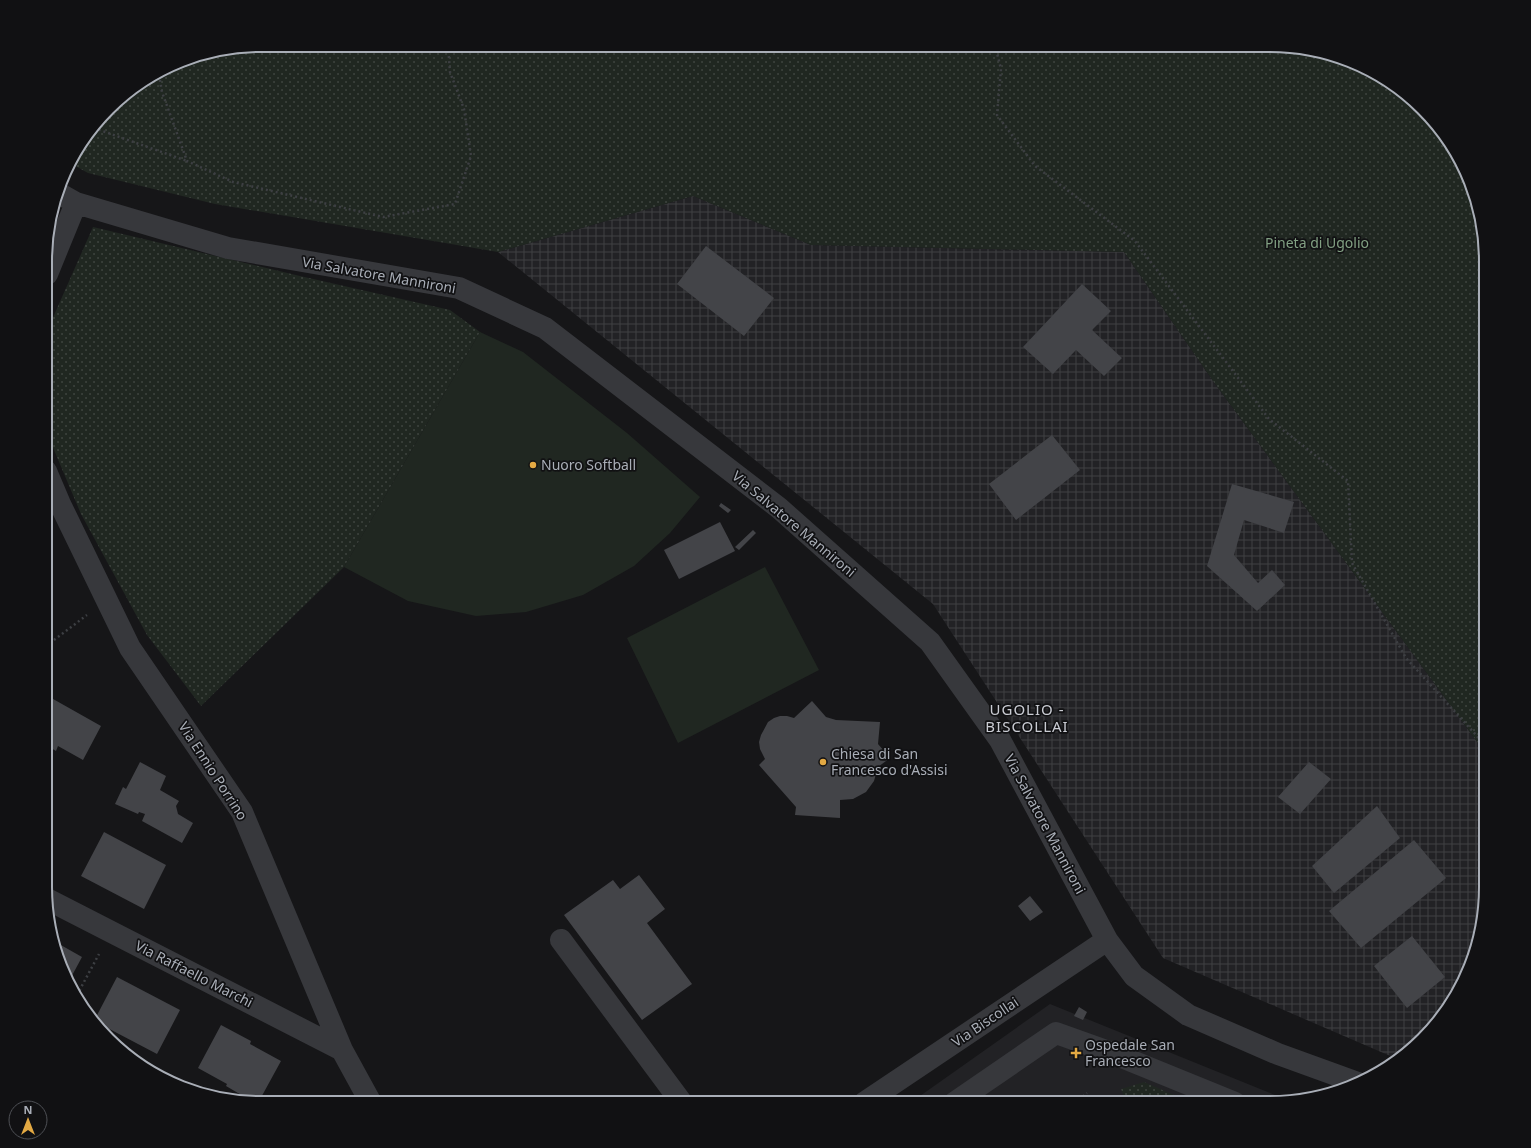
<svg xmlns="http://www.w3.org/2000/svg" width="1531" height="1148" viewBox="0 0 1531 1148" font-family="'Noto Sans',sans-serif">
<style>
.built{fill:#222225}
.industrial{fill:url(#industrial-grid)}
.grass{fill:#202721}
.park{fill:url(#park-dots)}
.building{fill:#434448}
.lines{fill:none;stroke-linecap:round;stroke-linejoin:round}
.path{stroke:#3d3f43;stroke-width:2.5;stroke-dasharray:2 3;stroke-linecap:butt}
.minor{stroke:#37383c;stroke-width:22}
.poi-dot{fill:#e3a943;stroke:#111113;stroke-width:1.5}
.labels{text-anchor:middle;stroke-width:3.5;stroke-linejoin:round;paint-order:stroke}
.park-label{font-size:14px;fill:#82a083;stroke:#111113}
.street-label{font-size:14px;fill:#a9aeb7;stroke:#111113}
.poi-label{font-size:14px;fill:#a9aeb7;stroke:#111113;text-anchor:start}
.neighbourhood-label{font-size:15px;letter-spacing:1px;fill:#caccd3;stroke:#111113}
.rim{fill:none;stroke:#a9aeb7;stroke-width:2}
</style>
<defs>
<pattern id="industrial-grid" width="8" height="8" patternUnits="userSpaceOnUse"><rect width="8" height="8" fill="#222225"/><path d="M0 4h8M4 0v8" fill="none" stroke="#3f4042"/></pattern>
<pattern id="park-dots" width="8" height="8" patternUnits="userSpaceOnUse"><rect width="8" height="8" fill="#202721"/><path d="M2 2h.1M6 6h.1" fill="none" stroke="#3e443f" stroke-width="1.8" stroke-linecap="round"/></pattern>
</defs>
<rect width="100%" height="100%" fill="#161618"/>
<path class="built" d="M 1050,1004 L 1290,1101 L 1270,1103 L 910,1103 Z"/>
<path class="industrial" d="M 693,196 L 811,245 L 1124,252 L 1213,381 L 1486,754 L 1486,902 L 1469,970 L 1433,1029 L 1395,1058 L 1163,958 L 933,604 L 498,252 Z"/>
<path class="grass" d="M 480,332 L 523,352 L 627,433 L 700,497 L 670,533 L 634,566 L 583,595 L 526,612 L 476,616 L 408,601 L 344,567 Z
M 765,567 L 819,670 L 678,743 L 627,638 Z"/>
<path class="park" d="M 261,45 L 1284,45 L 1353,61 L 1412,98 L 1464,166 L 1482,218 L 1486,261 L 1486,754 L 1213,381 L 1124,252 L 811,245 L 693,196 L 498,252 L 215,204 L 88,173 L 70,163 L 74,153 L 119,98 L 191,57 Z
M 93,227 L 300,276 L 450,310 L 480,332 L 344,567 L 201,706 L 147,635 L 81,514 L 46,431 L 47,331 Z
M 1144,1082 L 1192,1103 L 1128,1103 L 1125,1099 L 1121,1089 Z"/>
<path class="building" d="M 706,246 L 774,298 L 744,336 L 677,284 Z
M 1082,284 L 1111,311 L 1092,330 L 1122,358 L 1104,376 L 1076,350 L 1053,374 L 1023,347 Z
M 1052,435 L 1080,470 L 1016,520 L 989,484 Z
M 1232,484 L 1294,502 L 1284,533 L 1244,520 L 1234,555 L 1258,583 L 1272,570 L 1285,585 L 1257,611 L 1207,566 Z
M 721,503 L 731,510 L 728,513 L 719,506 Z
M 720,522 L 735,551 L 679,579 L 664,550 Z
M 753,530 L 756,533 L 739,550 L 735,547 Z
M 46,695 L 101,726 L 83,760 L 58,746 L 56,751 L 46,745 Z
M 812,701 L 826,717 L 836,720 L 880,722 L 878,744 L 890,758 L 878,767 L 874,781 L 866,792 L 853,799 L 840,800 L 840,818 L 795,815 L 796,807 L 759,765 L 765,759 L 760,749 L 759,742 L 761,735 L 768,722 L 774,718 L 780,716 L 787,716 L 794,718 Z
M 140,762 L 166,776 L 160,790 L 179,801 L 176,806 L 178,814 L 193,823 L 182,843 L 142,821 L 145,814 L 139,812 L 138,814 L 115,804 L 123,787 L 126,789 Z
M 1309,762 L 1331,779 L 1300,814 L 1278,797 Z
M 1377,806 L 1400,838 L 1334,893 L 1312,866 Z
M 46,820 L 51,823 L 46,833 Z
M 104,832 L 166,865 L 144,909 L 81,876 Z
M 1414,840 L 1446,878 L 1361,948 L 1329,911 Z
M 639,875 L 665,909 L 647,923 L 692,984 L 642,1020 L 564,915 L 613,880 L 620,889 Z
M 1030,896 L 1043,912 L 1030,921 L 1018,906 Z
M 1412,936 L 1445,977 L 1407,1008 L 1374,966 Z
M 57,944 L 59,944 L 82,957 L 68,983 Z
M 117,977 L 180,1010 L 157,1054 L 98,1023 L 95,1019 Z
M 1079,1007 L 1087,1012 L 1083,1020 L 1074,1016 Z
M 221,1025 L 251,1041 L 250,1044 L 281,1061 L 258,1103 L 255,1103 L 226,1086 L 227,1084 L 198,1068 Z"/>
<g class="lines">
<path class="path" d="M 995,45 L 1001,69 L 997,115 L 1035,166 L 1135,241 L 1269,419 L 1348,481 L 1352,563 L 1406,658 L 1486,746
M 159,75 L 162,92 L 187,161 L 233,182 L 383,217 L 455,204 L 471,156 L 464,109 L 450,72 L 448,45
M 94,128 L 187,161
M 46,646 L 87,615
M 77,995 L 99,954
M 1075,1103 L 1087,1093"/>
<path class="minor" d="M 60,194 L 76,203 L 228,248 L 459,288 L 545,328 L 779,508 L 930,642 L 1000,740 L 1107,940 L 1134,976 L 1188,1015 L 1278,1054 L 1358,1083
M 47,274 L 76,203
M 46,471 L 60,504 L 130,648 L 242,812 L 342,1050 L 371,1103
M 45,898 L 342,1050
M 561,940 L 682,1103
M 864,1103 L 1107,940
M 954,1103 L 1056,1033 L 1112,1053 L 1235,1103"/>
</g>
<g class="poi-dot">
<circle cx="533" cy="465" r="4"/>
<circle cx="823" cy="762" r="4"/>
<path d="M1074 1047h4v4h4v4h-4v4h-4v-4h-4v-4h4z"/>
</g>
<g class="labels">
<g class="park-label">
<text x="1317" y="248">Pineta di Ugolio</text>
</g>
<g class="street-label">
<text transform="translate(379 275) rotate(10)" y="5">Via Salvatore Mannironi</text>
<text transform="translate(794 524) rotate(40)" y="5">Via Salvatore Mannironi</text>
<text transform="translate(213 771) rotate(57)" y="5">Via Ennio Porrino</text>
<text transform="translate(1045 824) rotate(62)" y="5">Via Salvatore Mannironi</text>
<text transform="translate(194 974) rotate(27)" y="5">Via Raffaello Marchi</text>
<text transform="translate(985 1022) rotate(-34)" y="5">Via Biscollai</text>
</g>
<g class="poi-label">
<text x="541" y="470">Nuoro Softball</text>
<text x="831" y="759">Chiesa di San<tspan x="831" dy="16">Francesco d'Assisi</tspan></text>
<text x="1085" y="1050">Ospedale San<tspan x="1085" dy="16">Francesco</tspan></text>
</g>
<g class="neighbourhood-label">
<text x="1027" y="715">UGOLIO -<tspan x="1027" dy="17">BISCOLLAI</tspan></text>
</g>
</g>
<path d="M0 0H1531V1148H0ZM261 52H1270A209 209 0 0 1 1479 261V887A209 209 0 0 1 1270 1096H261A209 209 0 0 1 52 887V261A209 209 0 0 1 261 52Z" fill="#111113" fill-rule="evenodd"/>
<path class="rim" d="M261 52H1270A209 209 0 0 1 1479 261V887A209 209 0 0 1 1270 1096H261A209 209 0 0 1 52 887V261A209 209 0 0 1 261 52Z"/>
<g transform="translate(28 1120)"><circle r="19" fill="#111113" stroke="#4e5055"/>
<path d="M0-3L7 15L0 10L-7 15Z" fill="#e3a943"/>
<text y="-6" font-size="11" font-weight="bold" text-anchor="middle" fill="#a9aeb7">N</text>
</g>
</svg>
